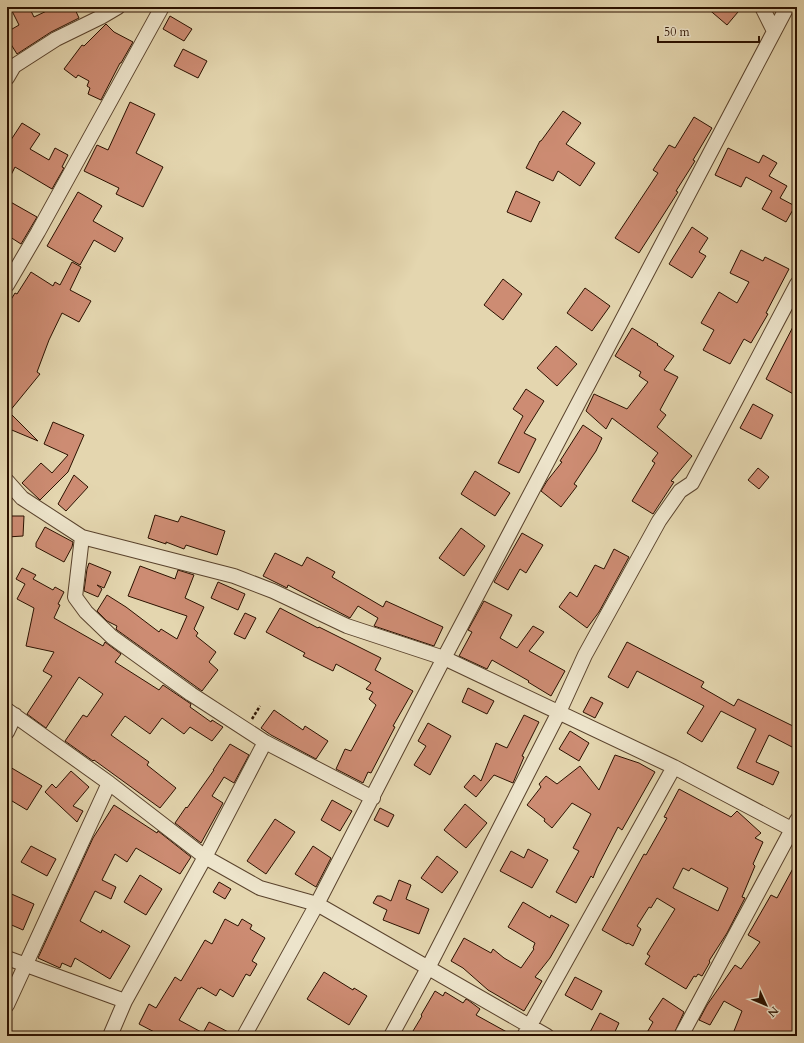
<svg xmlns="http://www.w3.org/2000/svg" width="804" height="1043" viewBox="0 0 804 1043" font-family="Cardo,serif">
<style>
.building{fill:#cd8c73;stroke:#2b1100;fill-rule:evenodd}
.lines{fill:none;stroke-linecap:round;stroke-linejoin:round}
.street-casing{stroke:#59422c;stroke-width:16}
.path{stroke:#2b1100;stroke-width:2.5;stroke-dasharray:3 2;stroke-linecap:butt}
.street{stroke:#ede4cb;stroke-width:14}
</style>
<rect width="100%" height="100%" fill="#e4d6af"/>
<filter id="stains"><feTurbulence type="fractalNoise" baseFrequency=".005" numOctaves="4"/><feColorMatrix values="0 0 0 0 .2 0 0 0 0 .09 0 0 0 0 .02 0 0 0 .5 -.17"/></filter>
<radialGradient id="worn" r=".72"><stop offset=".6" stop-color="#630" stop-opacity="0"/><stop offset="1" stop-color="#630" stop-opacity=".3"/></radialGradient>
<path class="building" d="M 10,7 L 29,7 L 34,17 L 55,7 L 74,7 L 79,18 L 51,32 L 17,54 L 7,38 L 7,32 L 19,25 Z
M 706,7 L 732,7 L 738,12 L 727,25 Z
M 170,16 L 192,29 L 184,41 L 163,29 Z
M 106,24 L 114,32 L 133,42 L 121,63 L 120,63 L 101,100 L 88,94 L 90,88 L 87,86 L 89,81 L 78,75 L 76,78 L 64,69 L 82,45 L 84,46 Z
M 183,49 L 207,61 L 198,78 L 174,66 Z
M 130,102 L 155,114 L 136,153 L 163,167 L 143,207 L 116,194 L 119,188 L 84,171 L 97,145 L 108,150 Z
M 563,111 L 581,123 L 566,144 L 595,163 L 580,186 L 558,171 L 553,181 L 526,168 L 540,141 L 541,141 Z
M 694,117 L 712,128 L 693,160 L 695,161 L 676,191 L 678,192 L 639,253 L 615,238 L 658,173 L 653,170 L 669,145 L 675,148 Z
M 22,123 L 40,134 L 30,149 L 49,160 L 55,148 L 68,155 L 62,167 L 64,168 L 52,189 L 15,167 L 7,183 L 7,146 Z
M 728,148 L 759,163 L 763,155 L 777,163 L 769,176 L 787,186 L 780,198 L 795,206 L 786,222 L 762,209 L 772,191 L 746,177 L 741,187 L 715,175 Z
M 516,191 L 540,202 L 531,222 L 507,212 Z
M 78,192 L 102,206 L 93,221 L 123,238 L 115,252 L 94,240 L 80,265 L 47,246 Z
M 7,200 L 37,217 L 21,244 L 7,235 Z
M 692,227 L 708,238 L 699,252 L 706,256 L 692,278 L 669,264 Z
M 741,250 L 763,261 L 765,257 L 789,269 L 766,313 L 768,314 L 751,343 L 744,339 L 730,364 L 703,350 L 714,330 L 701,323 L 719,292 L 737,303 L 749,282 L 730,273 Z
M 72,262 L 81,267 L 70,290 L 91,301 L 79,322 L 62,313 L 49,340 L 37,372 L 40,374 L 9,412 L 38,441 L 7,428 L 7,306 L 15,293 L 17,294 L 31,272 L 53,286 L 55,282 L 60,285 Z
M 503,279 L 522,294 L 503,320 L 484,305 Z
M 585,288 L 610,306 L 592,331 L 567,313 Z
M 797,319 L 797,396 L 766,379 Z
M 632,328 L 658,344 L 657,345 L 674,356 L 664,370 L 678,377 L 660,410 L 666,415 L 657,427 L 692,456 L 671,481 L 674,482 L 653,514 L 632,501 L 655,463 L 652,461 L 658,453 L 612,418 L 606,429 L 586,411 L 594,394 L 627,409 L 648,382 L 639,376 L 641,372 L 615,356 Z
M 556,346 L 577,364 L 557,386 L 537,368 Z
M 526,389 L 544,401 L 524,433 L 536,439 L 519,473 L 498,463 L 523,416 L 513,409 Z
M 753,404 L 773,415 L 761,439 L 740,428 Z
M 53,422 L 84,435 L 68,472 L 40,500 L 22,483 L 41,463 L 52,473 L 68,455 L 44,444 Z
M 583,425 L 602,438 L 596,451 L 574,484 L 577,486 L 561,507 L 541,491 L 547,481 L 562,462 L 560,461 Z
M 758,468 L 769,477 L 759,489 L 748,480 Z
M 475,471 L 510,493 L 495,516 L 461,494 Z
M 74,475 L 88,487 L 66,511 L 58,504 Z
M 155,515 L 178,522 L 181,516 L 225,531 L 217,555 L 186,545 L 184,549 L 166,542 L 166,544 L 148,538 Z
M 7,516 L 24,516 L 23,536 L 7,537 Z
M 45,527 L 73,542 L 72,547 L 64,562 L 36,547 L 36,543 Z
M 461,528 L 485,546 L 464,576 L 439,558 Z
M 522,533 L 543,545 L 526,573 L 520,569 L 508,590 L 494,582 Z
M 614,549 L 629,557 L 599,612 L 587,628 L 559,607 L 570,592 L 577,597 L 595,565 L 604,569 Z
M 275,553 L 302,566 L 307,557 L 335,572 L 332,577 L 383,607 L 386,601 L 443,627 L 434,646 L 374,626 L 378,618 L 358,606 L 350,618 L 288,585 L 287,588 L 263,576 Z
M 89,563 L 111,572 L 104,588 L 97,585 L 102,589 L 98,597 L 84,591 L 87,569 Z
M 140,566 L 175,579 L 178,570 L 194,575 L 185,598 L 204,607 L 194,629 L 198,633 L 196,636 L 216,652 L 209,662 L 218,670 L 202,691 L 117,630 L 116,629 L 117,626 L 107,621 L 97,611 L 107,595 L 126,607 L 159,632 L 161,629 L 177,639 L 187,616 L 128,596 Z
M 22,568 L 36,575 L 33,579 L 53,590 L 55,587 L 64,592 L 58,604 L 60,605 L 54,618 L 103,646 L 105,642 L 121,654 L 115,662 L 159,690 L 163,685 L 191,704 L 190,707 L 211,722 L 212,720 L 223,727 L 212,741 L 190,727 L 184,734 L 162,718 L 150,734 L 125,716 L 111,735 L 149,762 L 147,765 L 176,788 L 160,808 L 94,760 L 93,761 L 65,741 L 83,715 L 87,717 L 103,694 L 79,677 L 46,728 L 27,714 L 52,676 L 43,671 L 54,652 L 26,646 L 34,608 L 17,599 L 25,584 L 16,579 Z
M 218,582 L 245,594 L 238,610 L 211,598 Z
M 484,601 L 512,615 L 500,638 L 517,648 L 533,626 L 544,632 L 529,651 L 565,671 L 551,696 L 528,682 L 529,681 L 492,660 L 487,669 L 459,656 L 472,632 L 468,630 Z
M 280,608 L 318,628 L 319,627 L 381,658 L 375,670 L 413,691 L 393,726 L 395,727 L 371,773 L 368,772 L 363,783 L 336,769 L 345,749 L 351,751 L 376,705 L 369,699 L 373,692 L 366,689 L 371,683 L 336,664 L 333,671 L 303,656 L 305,653 L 266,632 Z
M 245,613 L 256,618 L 245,639 L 234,634 Z
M 627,642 L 704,682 L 701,687 L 734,706 L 738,699 L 797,728 L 797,738 L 792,747 L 769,735 L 756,762 L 779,772 L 773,785 L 737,768 L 756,729 L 721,711 L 702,742 L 687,733 L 704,706 L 637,671 L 628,688 L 608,677 Z
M 468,688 L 494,701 L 487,714 L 462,702 Z
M 591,697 L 603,703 L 595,718 L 583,712 Z
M 274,710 L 303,730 L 305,726 L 328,741 L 316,759 L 271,735 L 261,728 Z
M 524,715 L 539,722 L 522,756 L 524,757 L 513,783 L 494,775 L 476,797 L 464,787 L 474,775 L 481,781 L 496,743 L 507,748 Z
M 428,723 L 451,736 L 430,775 L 414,765 L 426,746 L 418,741 Z
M 570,731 L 589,743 L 579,761 L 559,749 Z
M 230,744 L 249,755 L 234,783 L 224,777 L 212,796 L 223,803 L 201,843 L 175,823 L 186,807 L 187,808 L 214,770 L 213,770 Z
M 615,755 L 639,763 L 655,772 L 622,830 L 618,827 L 597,868 L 593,878 L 591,876 L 576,903 L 556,892 L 579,851 L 573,848 L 591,814 L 572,803 L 552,828 L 544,821 L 545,819 L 527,805 L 541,787 L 539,784 L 546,776 L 557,784 L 580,766 L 599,790 Z
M 10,767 L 42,786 L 27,810 L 7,798 L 7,773 Z
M 71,771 L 89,787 L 73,806 L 83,811 L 77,822 L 45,792 L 52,784 L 56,788 Z
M 679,789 L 731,817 L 737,811 L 761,833 L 755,838 L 763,842 L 753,864 L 755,866 L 742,897 L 745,898 L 727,933 L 709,961 L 710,962 L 702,976 L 698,974 L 696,977 L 694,976 L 686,989 L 645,964 L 650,956 L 647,954 L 675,909 L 657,898 L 651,908 L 649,907 L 637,926 L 641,929 L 633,946 L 628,943 L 627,944 L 602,930 L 644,854 L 646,855 L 667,818 L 664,817 ZM 683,868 L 689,871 L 691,868 L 728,888 L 718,911 L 673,888 Z
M 332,800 L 352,811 L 340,831 L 321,820 Z
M 465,804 L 487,823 L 466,848 L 444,830 Z
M 114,805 L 157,833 L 158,831 L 191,857 L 180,874 L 136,848 L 127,862 L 115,854 L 102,880 L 116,887 L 111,899 L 95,891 L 80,921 L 101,933 L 102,930 L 130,946 L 110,979 L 75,958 L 71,967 L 62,963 L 60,968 L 38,958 L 93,838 Z
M 380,808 L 394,815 L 388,827 L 374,820 Z
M 275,819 L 295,832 L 266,874 L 247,861 Z
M 31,846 L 56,859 L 47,876 L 21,862 Z
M 313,846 L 331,858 L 316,887 L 295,874 Z
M 528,849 L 548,860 L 532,888 L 500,871 L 511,851 L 524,858 Z
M 437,856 L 458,872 L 442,893 L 421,878 Z
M 797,861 L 797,1036 L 732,1036 L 742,1011 L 724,1001 L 710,1025 L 699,1020 L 707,1005 L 735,965 L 741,969 L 760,942 L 748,935 L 771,895 L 777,898 Z
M 140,875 L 162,889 L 146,915 L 124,902 Z
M 399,880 L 411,885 L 406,899 L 429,909 L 419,934 L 383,920 L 387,910 L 373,903 L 377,896 L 381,896 L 391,901 Z
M 219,882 L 231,889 L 225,899 L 213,892 Z
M 7,892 L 34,904 L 23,930 L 7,923 Z
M 523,902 L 550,918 L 551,915 L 569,925 L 550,958 L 535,977 L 542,981 L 524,1011 L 488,990 L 463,968 L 451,961 L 464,938 L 491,953 L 493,949 L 504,958 L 521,968 L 534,949 L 533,948 L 535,943 L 508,927 Z
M 225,919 L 238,926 L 242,919 L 252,925 L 250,929 L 265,938 L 252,961 L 257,964 L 250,976 L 246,974 L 233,997 L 220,989 L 216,996 L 201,987 L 200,989 L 198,988 L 179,1020 L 203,1033 L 209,1022 L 236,1036 L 162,1036 L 139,1024 L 149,1004 L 156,1008 L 175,977 L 181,981 L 205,940 L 212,944 Z
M 324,972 L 353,990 L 354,988 L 367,996 L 349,1025 L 307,999 Z
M 575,977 L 602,991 L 592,1010 L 565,995 Z
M 435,991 L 443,996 L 445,992 L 463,1003 L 466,999 L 468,1000 L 480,1009 L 476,1015 L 514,1036 L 410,1036 L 422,1016 L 421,1015 Z
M 663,998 L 684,1012 L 673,1036 L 645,1036 L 653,1022 L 649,1019 Z
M 600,1013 L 619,1023 L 613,1036 L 588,1036 Z"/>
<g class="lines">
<g class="street-casing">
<path id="street" d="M 762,7 L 774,31
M 7,78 L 14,66 L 56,39 L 101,17 L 118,7
M 7,285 L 38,232 L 162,7
M 7,481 L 22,498 L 82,537 L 234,576 L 273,591 L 347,626 L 444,658 L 674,767 L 797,832
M 82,537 L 75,597 L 86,612 L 112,637 L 191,694 L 265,742 L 373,798
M 7,710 L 109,783 L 205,857 L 260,888 L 317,904 L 547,1036
M 7,732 L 15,715
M 7,958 L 125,1001
M 7,1005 L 109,783
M 110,1036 L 125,1001 L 205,857 L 265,742
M 244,1036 L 317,904 L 444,658 L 787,7
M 391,1036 L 428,968 L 559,712 L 585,655 L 659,521 L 680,491 L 692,483 L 797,284
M 524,1036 L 674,767
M 681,1036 L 797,820"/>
</g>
<path class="path" d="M 252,719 L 260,706"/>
<use href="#street" class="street"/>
</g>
<rect width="804" height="1043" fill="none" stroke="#e4d6af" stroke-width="24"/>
<rect x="8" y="8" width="788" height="1027" fill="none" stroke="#2b1100" stroke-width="2"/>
<rect x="12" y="12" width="780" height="1019" fill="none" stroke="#2b1100"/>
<g transform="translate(766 1005) rotate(134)" stroke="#ede4cb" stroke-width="3" paint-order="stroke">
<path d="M0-3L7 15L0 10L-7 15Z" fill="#2b1100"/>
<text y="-6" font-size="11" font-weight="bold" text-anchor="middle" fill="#2b1100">N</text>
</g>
<path d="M658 36v6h101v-6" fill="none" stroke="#2b1100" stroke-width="2"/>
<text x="664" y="36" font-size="12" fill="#2b1100" stroke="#ede4cb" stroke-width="3" paint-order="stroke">50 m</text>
<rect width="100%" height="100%" filter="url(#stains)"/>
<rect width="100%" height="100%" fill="url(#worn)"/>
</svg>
